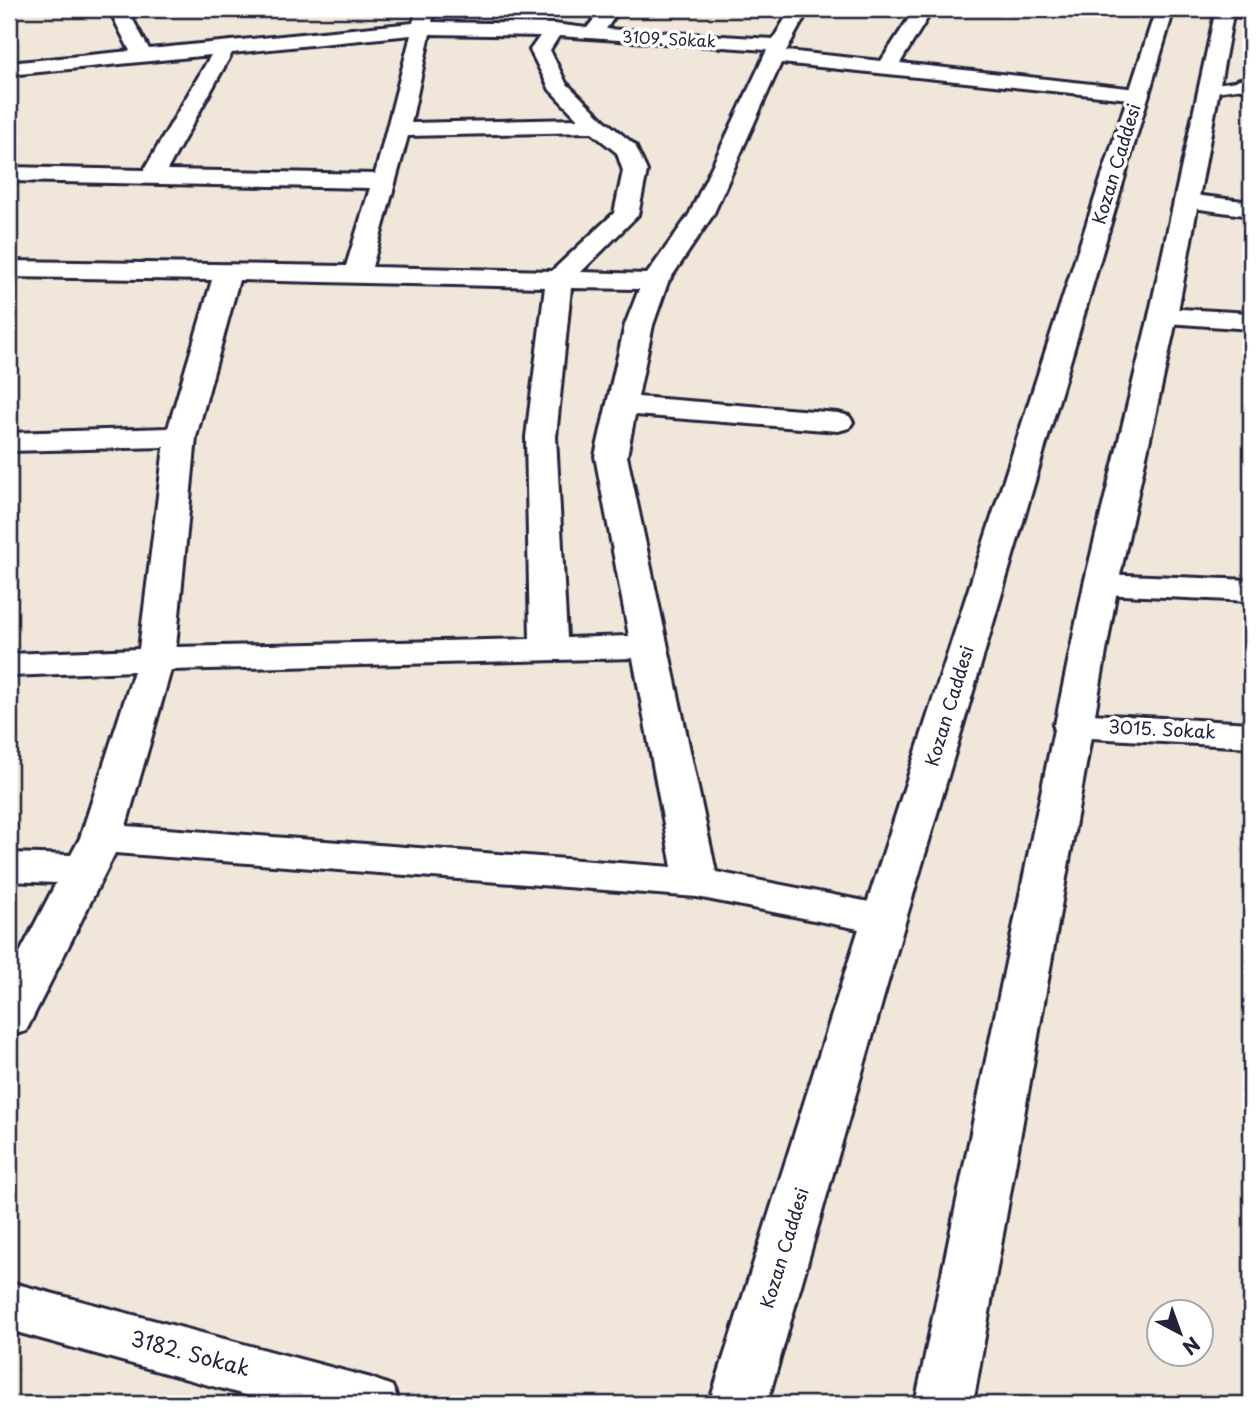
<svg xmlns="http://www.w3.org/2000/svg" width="1260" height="1413" viewBox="0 0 1260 1413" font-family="'Playpen Sans',sans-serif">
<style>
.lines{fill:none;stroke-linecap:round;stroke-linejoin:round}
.lane-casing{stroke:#22223b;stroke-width:5}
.street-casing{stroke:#22223b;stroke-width:6}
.secondary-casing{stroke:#22223b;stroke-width:6}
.highway-casing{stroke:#22223b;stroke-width:6}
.lane{fill:#fff;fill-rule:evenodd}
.street{fill:#fff;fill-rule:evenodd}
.secondary{fill:#fff;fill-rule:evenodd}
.highway{fill:#fff;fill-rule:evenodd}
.labels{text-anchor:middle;stroke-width:7;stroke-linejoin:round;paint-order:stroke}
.far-street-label{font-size:16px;fill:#22223b;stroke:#fff}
.street-label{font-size:18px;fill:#22223b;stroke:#fff}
.near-street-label{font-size:21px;fill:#22223b;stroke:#fff}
</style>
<rect width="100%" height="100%" fill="#f1e6da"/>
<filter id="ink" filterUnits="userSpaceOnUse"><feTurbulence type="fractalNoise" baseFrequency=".0143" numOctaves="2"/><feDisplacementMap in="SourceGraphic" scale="14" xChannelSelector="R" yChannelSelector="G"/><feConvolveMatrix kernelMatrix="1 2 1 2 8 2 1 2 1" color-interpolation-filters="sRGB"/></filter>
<g filter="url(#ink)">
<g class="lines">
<g class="lane-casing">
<path id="lane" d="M 1251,9 L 1251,30 L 1245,27 L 1245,12 Z
M 1251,79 L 1251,87 L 1208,93 L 1202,89 L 1208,85 Z"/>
</g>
<g class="street-casing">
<path id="street" d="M 109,9 L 127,9 L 149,49 L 413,23 L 417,9 L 435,9 L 432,22 L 554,24 L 587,28 L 602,9 L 620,9 L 606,29 L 773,39 L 791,9 L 809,9 L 786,51 L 881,61 L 915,9 L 933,9 L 900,63 L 1146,90 L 1149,94 L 1146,98 L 1139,100 L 781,63 L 713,215 L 668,282 L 653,325 L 638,397 L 838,413 L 849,416 L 853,422 L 849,428 L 838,431 L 635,415 L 627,456 L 716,872 L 900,908 L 906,919 L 900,930 L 884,934 L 697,897 L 115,853 L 26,1031 L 9,1036 L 9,974 L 56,883 L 9,881 L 9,853 L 71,855 L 80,838 L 134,671 L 9,676 L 9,654 L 139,649 L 164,447 L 9,451 L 9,433 L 168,428 L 212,280 L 9,277 L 9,261 L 346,266 L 370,188 L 9,181 L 9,167 L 144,170 L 211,55 L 9,75 L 9,63 L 130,51 ZM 430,34 L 540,36 L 530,50 L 550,90 L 578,119 L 411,123 ZM 411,35 L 375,174 L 167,170 L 232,53 ZM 559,36 L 767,50 L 689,215 L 647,274 L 581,272 L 638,215 L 647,171 L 635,145 L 604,120 L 566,83 L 550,50 ZM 591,132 L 617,153 L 623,171 L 614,213 L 552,271 L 372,267 L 408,136 ZM 239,280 L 545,287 L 526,437 L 530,639 L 176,647 L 196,437 ZM 571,288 L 639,289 L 625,325 L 595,456 L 629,636 L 567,638 L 556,437 ZM 633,658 L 672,867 L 126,826 L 171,670 Z
M 1217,9 L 1251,9 L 1251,18 L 1218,14 Z
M 1244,78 L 1251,79 L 1251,91 L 1237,88 L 1234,84 L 1237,80 Z
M 1186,194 L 1251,202 L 1251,216 L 1178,206 L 1174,201 L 1178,196 Z
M 1163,308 L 1251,313 L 1251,329 L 1153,322 L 1149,316 L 1153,310 Z
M 1101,574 L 1251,580 L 1251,601 L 1101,594 L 1089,591 L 1084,584 L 1089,577 Z
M 1073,713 L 1251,723 L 1251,747 L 1073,737 L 1059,733 L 1053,725 L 1059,717 Z"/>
</g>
<g class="secondary-casing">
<path id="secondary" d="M 9,1282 L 371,1378 L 392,1386 L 400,1404 L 278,1404 L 9,1330 Z"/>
</g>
<g class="highway-casing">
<path id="highway" d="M 1156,9 L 1174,9 L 906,919 L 767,1404 L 709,1404 L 862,919 Z
M 1216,9 L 1234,9 L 1177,316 L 1118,584 L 973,1404 L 915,1404 L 1084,584 L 1149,316 Z"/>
</g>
<use href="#lane" class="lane"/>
<use href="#street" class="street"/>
<use href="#secondary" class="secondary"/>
<use href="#highway" class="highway"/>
</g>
</g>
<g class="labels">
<g class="far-street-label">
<text transform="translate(669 39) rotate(3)" y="6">3109. Sokak</text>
</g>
<g class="street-label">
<text transform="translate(1117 164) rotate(-73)" y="6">Kozan Caddesi</text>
<text transform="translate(950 706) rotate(-73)" y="6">Kozan Caddesi</text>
<text transform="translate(1162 730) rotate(3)" y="6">3015. Sokak</text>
<text transform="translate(785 1248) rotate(-73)" y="6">Kozan Caddesi</text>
</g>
<g class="near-street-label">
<text transform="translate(190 1354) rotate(15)" y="7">3182. Sokak</text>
</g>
</g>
<rect width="1260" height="1413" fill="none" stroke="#fff" stroke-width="35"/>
<rect x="18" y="18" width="1225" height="1378" fill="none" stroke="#22223b" stroke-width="2.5" filter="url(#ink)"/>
<g transform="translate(1180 1333) rotate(139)"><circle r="33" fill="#ffffff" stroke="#a7a7b1" stroke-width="2"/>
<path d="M0-5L12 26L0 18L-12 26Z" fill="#22223b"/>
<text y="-10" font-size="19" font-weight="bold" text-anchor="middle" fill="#22223b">N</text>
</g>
</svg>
